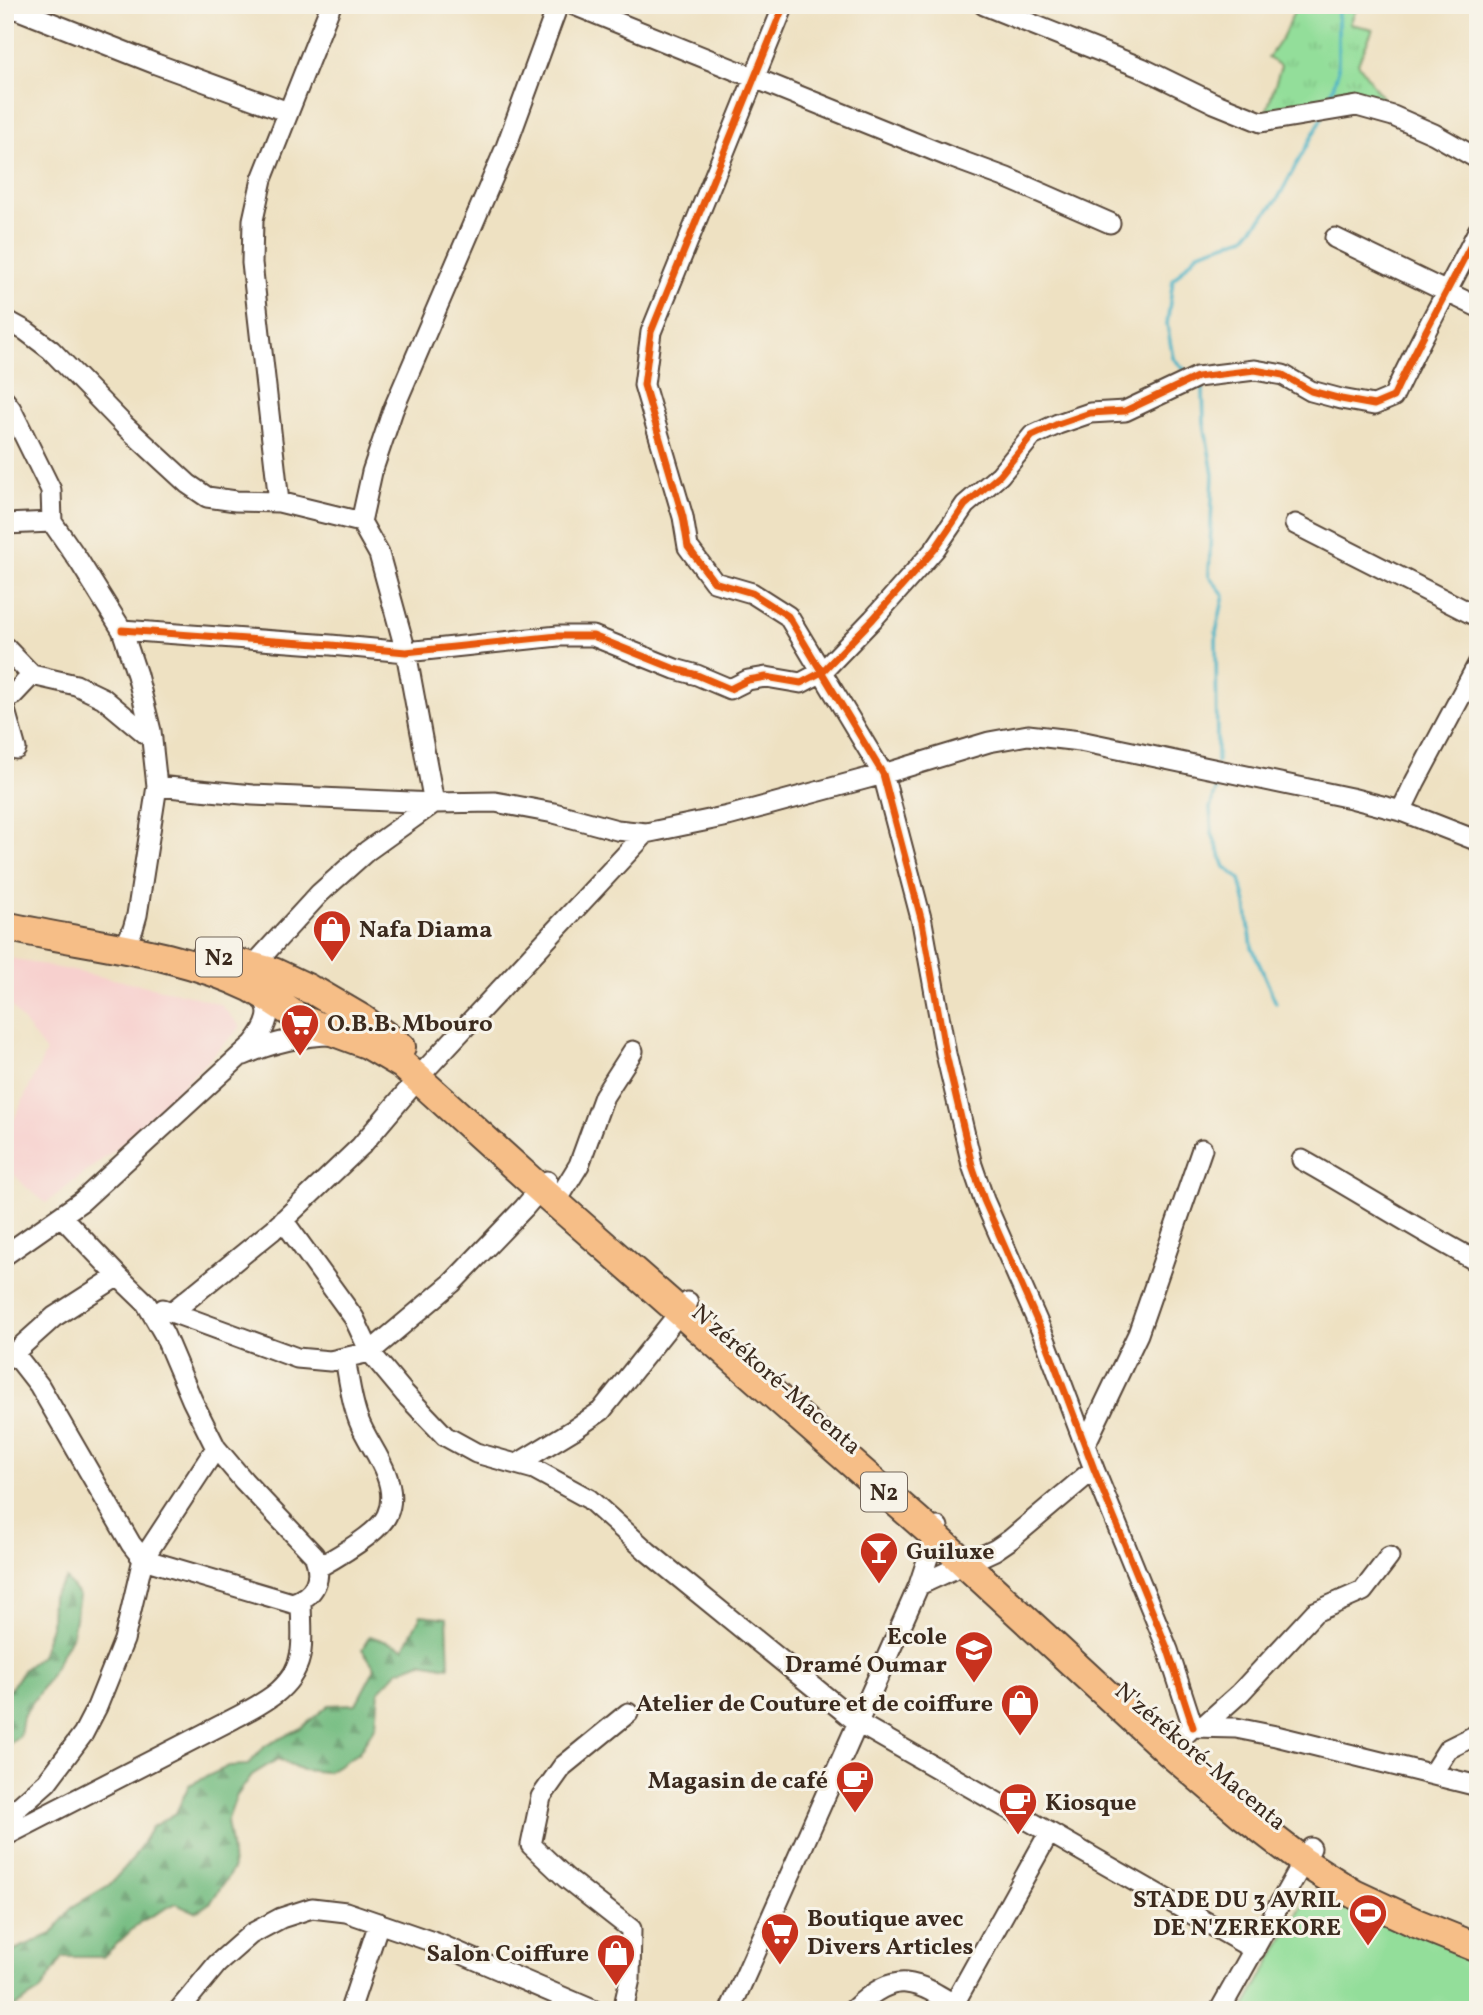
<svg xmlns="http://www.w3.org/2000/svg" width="1483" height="2015" viewBox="0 0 1483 2015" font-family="Vollkorn,serif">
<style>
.built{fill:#f7d0ce}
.grass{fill:url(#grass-tufts);stroke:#67845c;stroke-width:2}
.forest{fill:url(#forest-firs);stroke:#587450;stroke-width:2}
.pitch{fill:#93de9a;stroke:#67845c;stroke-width:2}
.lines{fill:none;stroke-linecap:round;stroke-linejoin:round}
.stream{stroke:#48b2c5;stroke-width:3.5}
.minor-casing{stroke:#564537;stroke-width:23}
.highway-casing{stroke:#564537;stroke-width:32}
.minor{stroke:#fff;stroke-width:19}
.highway{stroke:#f6be87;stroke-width:28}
.cycleway-casing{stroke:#f7f3e8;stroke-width:11}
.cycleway{stroke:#e8590c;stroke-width:7}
.labels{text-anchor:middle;stroke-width:6;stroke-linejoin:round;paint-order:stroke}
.shield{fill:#f7f3e8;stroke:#73665b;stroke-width:2}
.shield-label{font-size:23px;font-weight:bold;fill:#3b2a1e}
.poi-label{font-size:24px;font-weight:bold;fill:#3b2a1e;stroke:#f7f3e8;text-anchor:start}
.street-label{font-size:24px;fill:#3b2a1e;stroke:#f7f3e8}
</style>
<defs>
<pattern id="grass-tufts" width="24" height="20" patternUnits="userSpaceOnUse" patternTransform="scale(1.75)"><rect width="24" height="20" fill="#93de9a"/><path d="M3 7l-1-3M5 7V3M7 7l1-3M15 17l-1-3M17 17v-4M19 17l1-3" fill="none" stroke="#80bf84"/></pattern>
<pattern id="forest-firs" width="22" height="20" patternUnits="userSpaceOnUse" patternTransform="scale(1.75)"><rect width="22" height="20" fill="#76bd82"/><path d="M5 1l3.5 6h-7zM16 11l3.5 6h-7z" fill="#629a6a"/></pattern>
</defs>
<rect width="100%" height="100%" fill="#f7f3e8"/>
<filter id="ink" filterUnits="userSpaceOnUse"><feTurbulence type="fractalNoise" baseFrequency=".0143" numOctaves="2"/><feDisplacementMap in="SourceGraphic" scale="14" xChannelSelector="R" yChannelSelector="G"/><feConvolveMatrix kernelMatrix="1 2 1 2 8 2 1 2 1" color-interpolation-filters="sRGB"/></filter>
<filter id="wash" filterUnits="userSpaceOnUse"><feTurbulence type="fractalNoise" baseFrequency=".00686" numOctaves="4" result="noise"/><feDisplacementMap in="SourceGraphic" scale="28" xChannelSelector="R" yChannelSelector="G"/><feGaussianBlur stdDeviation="1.57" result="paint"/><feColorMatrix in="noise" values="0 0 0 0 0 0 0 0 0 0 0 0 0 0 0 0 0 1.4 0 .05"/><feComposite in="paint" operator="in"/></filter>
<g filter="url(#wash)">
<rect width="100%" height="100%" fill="#eee1c2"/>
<path class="built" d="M 5,957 L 186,994 L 220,1004 L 241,1027 L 129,1139 L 46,1203 L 26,1187 L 5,1165 L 5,1138 L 46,1052 L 5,998 Z"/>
<path class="grass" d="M 1297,5 L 1358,5 L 1350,24 L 1373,29 L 1358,63 L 1387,105 L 1338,99 L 1265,116 L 1281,66 L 1268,58 L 1283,36 Z"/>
<path class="forest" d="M 66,1579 L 79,1596 L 72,1635 L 49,1678 L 23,1716 L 20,1736 L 5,1747 L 7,1694 L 24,1669 L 41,1656 L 51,1626 L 52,1596 Z
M 421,1615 L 447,1618 L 449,1667 L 421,1662 L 398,1671 L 379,1691 L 376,1725 L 358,1753 L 327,1772 L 302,1770 L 278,1759 L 252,1775 L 236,1797 L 227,1822 L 231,1845 L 233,1869 L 211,1902 L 196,1912 L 176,1903 L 140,1922 L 103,1957 L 63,1957 L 40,1991 L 11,2009 L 5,2006 L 5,1954 L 52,1934 L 72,1907 L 109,1885 L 133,1859 L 152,1827 L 176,1813 L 189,1785 L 229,1766 L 248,1765 L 265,1746 L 301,1728 L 329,1705 L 356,1704 L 375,1668 L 362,1649 L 370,1636 L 404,1648 Z"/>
<path class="pitch" d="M 1322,1889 L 1478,1956 L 1478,2010 L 1243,2010 L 1304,1902 Z"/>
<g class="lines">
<path class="stream" d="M 5,42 L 16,15
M 1328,104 L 1338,71 L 1338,5
M 1187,372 L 1173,358 L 1167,324 L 1173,280 L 1199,252 L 1245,237 L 1277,200 L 1322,118
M 1198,383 L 1203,388 L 1204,423 L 1213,474 L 1209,576 L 1224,595 L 1216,633 L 1217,762
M 1218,777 L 1218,784 L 1210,808 L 1212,833 L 1225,867 L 1240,879 L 1246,904 L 1252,947 L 1276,1003"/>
</g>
</g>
<g filter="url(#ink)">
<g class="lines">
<g class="minor-casing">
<path id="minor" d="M 6,5 L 156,64 L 288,112
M 574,5 L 950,157 L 1007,178 L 1110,223
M 784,5 L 651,332 L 644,385 L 683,517 L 688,547 L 714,582 L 752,593 L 788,616 L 883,774 L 922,922 L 946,1054 L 972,1165 L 984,1200 L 1045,1339 L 1094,1469 L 1168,1650 L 1193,1727
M 984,5 L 1142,68 L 1214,103 L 1261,122 L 1357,106 L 1393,116 L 1434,134 L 1478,159
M 1335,238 L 1478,307
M 5,322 L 6,320 L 26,331 L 51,350 L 124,425 L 188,484 L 207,497 L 236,501 L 279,502 L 361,522 L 379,554 L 406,652 L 434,803 L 367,851 L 320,893 L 253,966
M 5,401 L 11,409 L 51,490 L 52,522 L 79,561 L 122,630 L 137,675 L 151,731 L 157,786 L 137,915 L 133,929 L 124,948
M 279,502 L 252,263 L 253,220 L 262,179 L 331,5
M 361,522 L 372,472 L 393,410 L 506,147 L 558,5
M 5,524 L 52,522
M 1295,524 L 1478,617
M 122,630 L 331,645 L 406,652 L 558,636 L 593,636 L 675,669 L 697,675 L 730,689 L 748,680 L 766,677 L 801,683 L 822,672 L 873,619 L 935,549 L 965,505 L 1000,475 L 1032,436 L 1058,424 L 1090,413 L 1125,411 L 1197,377 L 1255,370 L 1283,375 L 1311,391 L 1341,399 L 1374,405 L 1393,397 C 1419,341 1450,287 1478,231
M 5,647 L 32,675
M 5,698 L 13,695 L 32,675 L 76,685 L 103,698 L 152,739
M 5,710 L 16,749
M 157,786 L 253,795 L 434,803 L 495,802 L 554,813 L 617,830 L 646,833 L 728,816 L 883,774 L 989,742 L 1028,735 L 1080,741 L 1351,798 L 1401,811 L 1478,841
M 1401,811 L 1415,782 L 1478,664
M 244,1055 C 271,1043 304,1035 333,1035
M 1302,1160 C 1361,1193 1418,1230 1478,1262
M 563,1191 L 579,1165 L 604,1096 L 633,1051
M 283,1220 L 354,1318 L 370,1352 L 405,1394 L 445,1436 L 476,1453 L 534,1469 L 589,1499 L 648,1552 L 858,1723 L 1255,1950
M 5,1255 L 82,1201 L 253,1044 C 266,1028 277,1009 257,992
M 163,1309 L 297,1358 L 330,1361 L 370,1352 L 452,1283 L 524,1208 L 547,1181
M 172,1312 L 273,1230 L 361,1146 L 427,1068 L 646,833
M 14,1353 L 39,1385 L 131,1544 L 143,1559 L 292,1603 C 316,1596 323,1577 314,1555 L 244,1481 L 216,1448 L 192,1400 L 164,1334 L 146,1303 L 118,1276 L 61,1216
M 6,1360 L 54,1317 L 118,1276
M 1085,1445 L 1138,1334 L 1202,1149
M 517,1464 L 573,1430 L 601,1411 L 688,1302
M 319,1567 C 337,1557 379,1533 387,1515 C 393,1502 391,1487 386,1474 C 379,1455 366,1439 359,1421 C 351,1401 349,1379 345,1358
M 919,1585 L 995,1550 L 1011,1539 L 1094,1469
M 1203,1726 L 1240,1693 L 1315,1612 L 1363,1591 L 1389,1557
M 1168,1751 L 1193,1727 L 1236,1728 L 1276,1736 L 1478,1786
M 1432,1774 L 1448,1749 L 1478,1734
M 5,1819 L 47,1782 L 83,1734 L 97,1707 L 124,1640 L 143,1559 L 216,1448
M 5,1836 L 233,1719 C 263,1703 296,1688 301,1651 C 303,1635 301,1617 301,1600
M 954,2004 L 1049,1833
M 179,2010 L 217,1964 L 251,1934 L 281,1918 L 312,1908 L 346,1912 L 439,1944 L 593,2010
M 350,2010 L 379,1923
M 623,2010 L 630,1979 L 631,1929 L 566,1878 L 531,1845 L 541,1797 L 563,1766 L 628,1713
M 730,2010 L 919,1585 L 938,1527
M 853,2010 C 898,1968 915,1980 963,2010
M 1220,2010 L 1311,1848"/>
</g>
<g class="highway-casing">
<path id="highway" d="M 5,926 C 88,945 175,950 252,988 C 266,996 280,1005 293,1014
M 207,955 L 273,972 L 309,989
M 316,992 L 362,1019 L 401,1047
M 302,1020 L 367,1044 L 403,1065 L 540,1189 L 935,1536 L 1168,1751 L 1243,1815 L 1304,1862 L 1354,1894 L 1416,1923 L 1478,1948"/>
</g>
<use href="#minor" class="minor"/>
<use href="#highway" class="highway"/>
<g class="cycleway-casing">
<path id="cycleway" d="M 784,5 L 651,332 L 644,385 L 683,517 L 688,547 L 714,582 L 752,593 L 788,616 L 883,774 L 922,922 L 946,1054 L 972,1165 L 984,1200 L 1045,1339 L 1094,1469 L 1168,1650 L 1193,1727
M 122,630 L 331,645 L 406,652 L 558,636 L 593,636 L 675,669 L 697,675 L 730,689 L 748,680 L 766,677 L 801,683 L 822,672 L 873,619 L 935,549 L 965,505 L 1000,475 L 1032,436 L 1058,424 L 1090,413 L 1125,411 L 1197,377 L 1255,370 L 1283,375 L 1311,391 L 1341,399 L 1374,405 L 1393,397 C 1419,341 1450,287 1478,231"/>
</g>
<use href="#cycleway" class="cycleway"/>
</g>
</g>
<defs>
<g id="shop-pin" transform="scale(2.0125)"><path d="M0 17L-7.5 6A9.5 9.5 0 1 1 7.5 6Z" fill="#c8321e" stroke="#f7f3e8"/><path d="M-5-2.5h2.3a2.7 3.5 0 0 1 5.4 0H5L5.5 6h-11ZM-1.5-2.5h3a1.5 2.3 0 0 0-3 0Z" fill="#fff"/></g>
<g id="supermarket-pin" transform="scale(2.0125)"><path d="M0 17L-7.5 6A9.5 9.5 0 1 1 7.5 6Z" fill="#c8321e" stroke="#f7f3e8"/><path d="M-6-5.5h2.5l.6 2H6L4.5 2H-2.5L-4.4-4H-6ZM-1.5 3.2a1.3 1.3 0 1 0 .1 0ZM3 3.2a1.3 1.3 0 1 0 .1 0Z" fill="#fff"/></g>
<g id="bar-pin" transform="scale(2.0125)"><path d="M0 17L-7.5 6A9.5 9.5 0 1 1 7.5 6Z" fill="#c8321e" stroke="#f7f3e8"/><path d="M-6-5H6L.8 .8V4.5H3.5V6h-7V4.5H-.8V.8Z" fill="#fff"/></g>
<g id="school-pin" transform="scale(2.0125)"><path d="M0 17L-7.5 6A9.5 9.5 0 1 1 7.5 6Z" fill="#c8321e" stroke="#f7f3e8"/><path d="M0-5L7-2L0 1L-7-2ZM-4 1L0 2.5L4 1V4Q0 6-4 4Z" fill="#fff"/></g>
<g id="cafe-pin" transform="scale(2.0125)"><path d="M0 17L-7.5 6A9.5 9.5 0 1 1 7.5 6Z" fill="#c8321e" stroke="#f7f3e8"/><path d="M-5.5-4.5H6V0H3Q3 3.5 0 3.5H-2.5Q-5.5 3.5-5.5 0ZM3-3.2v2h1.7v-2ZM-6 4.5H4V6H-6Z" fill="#fff"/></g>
<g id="stadium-pin" transform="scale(2.0125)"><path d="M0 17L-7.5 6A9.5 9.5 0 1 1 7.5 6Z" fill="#c8321e" stroke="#f7f3e8"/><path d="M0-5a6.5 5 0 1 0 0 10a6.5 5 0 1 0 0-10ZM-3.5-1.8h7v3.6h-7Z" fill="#fff"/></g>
</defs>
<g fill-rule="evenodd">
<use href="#shop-pin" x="332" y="929"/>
<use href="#supermarket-pin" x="300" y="1023"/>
<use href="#bar-pin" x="879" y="1551"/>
<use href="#school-pin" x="974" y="1650"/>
<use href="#shop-pin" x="1020" y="1703"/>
<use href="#cafe-pin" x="855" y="1780"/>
<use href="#cafe-pin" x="1018" y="1802"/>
<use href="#stadium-pin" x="1368" y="1913"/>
<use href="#supermarket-pin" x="780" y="1932"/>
<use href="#shop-pin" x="616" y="1953"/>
</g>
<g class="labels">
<g class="shield">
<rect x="196" y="937.5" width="46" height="39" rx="5"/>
<rect x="861" y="1472.5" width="46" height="39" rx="5"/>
</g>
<g class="shield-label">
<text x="219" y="965">N2</text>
<text x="884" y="1500">N2</text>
</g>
<g class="poi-label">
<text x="359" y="937">Nafa Diama</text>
<text x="327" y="1031">O.B.B. Mbouro</text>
<text x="906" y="1559">Guiluxe</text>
<text x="947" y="1644" text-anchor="end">Ecole<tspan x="947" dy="28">Dramé Oumar</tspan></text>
<text x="993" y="1711" text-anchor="end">Atelier de Couture et de coiffure</text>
<text x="828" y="1788" text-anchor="end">Magasin de café</text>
<text x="1045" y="1810">Kiosque</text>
<text x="1341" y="1907" text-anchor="end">STADE DU 3 AVRIL<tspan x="1341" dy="28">DE N'ZEREKORE</tspan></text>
<text x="807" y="1926">Boutique avec<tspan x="807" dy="28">Divers Articles</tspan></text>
<text x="589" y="1961" text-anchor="end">Salon Coiffure</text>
</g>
<g class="street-label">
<text transform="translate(777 1379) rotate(41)" y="8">N'zérékoré-Macenta</text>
<text transform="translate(1201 1756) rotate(40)" y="8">N'zérékoré-Macenta</text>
</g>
</g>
<rect width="1483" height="2015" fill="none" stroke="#f7f3e8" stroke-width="28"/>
</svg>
